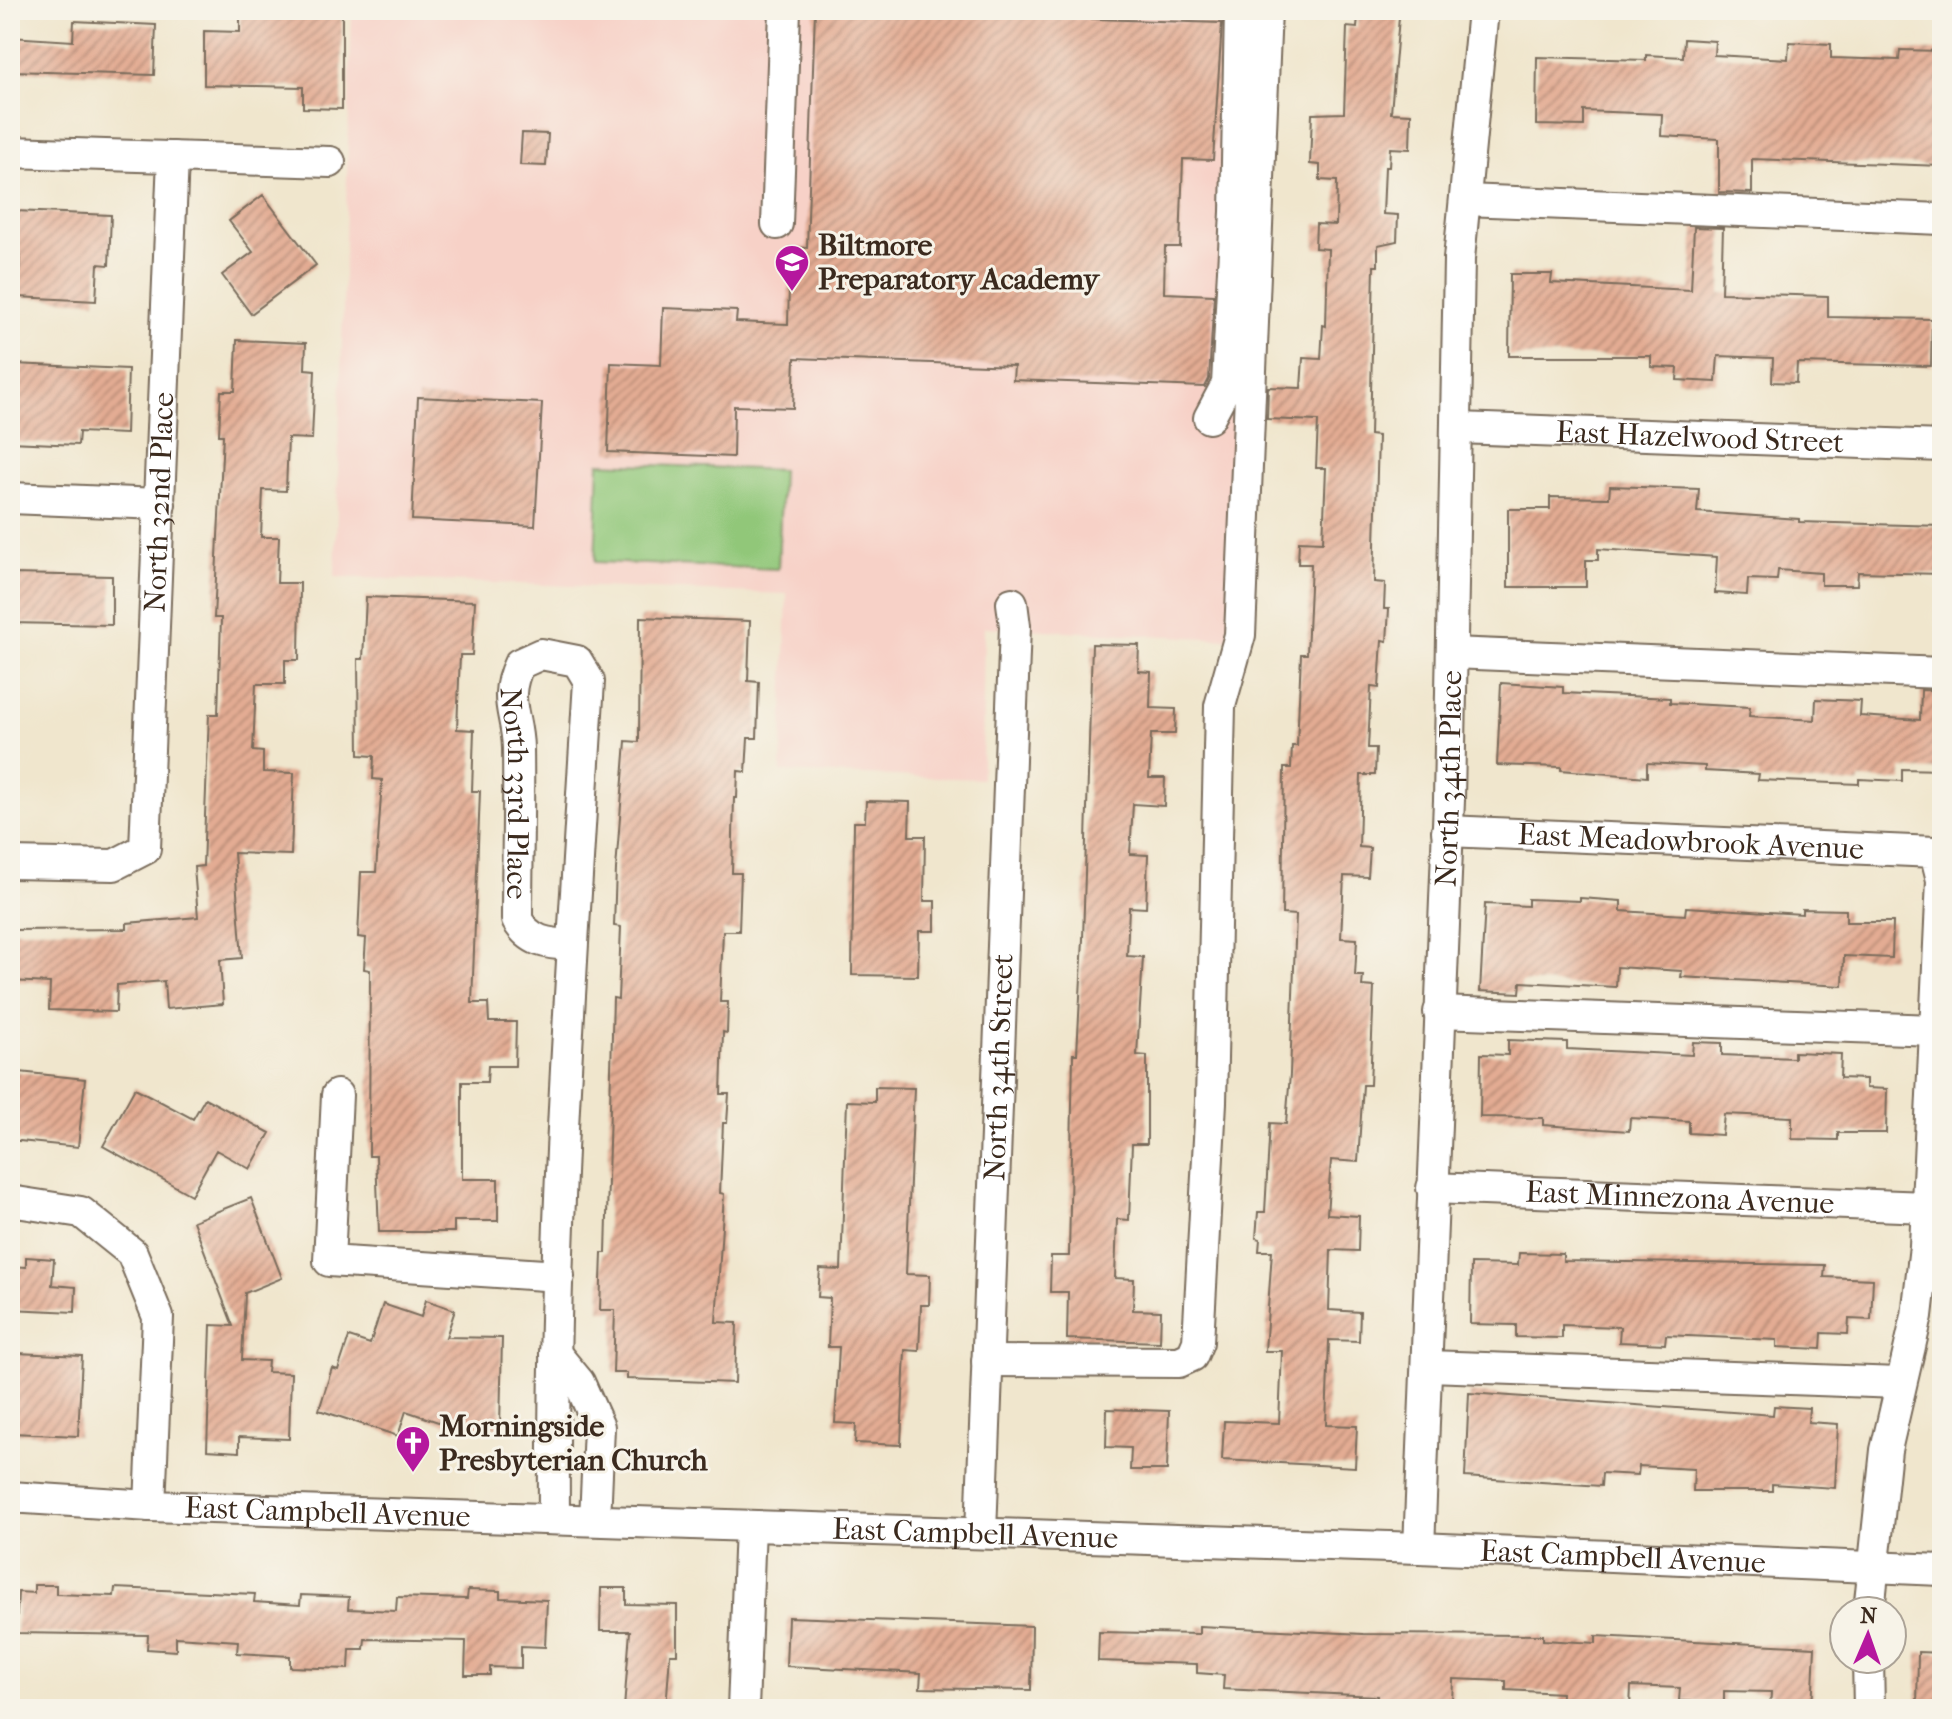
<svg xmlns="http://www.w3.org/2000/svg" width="1952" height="1719" viewBox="0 0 1952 1719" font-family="'IM FELL French Canon',serif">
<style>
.built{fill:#f7d1c7}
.pitch{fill:#91c779;stroke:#66784c;stroke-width:2}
.building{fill:url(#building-hatch)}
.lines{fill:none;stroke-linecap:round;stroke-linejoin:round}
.minor-casing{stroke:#7a6c5b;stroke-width:34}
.minor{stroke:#fff;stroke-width:30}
.labels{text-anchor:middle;stroke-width:6;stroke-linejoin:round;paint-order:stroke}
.poi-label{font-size:30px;font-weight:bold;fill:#3b2a1e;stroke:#f7f3e8;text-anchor:start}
.street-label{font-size:30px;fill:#3b2a1e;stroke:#f7f3e8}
</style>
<defs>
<pattern id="building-hatch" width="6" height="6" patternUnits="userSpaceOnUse" patternTransform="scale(2)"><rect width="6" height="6" fill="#e3ac93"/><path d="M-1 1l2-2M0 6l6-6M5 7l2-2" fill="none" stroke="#b98c77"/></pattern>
</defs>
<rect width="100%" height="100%" fill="#f7f3e8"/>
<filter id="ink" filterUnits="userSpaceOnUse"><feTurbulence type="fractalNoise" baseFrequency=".0125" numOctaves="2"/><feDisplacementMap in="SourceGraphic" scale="16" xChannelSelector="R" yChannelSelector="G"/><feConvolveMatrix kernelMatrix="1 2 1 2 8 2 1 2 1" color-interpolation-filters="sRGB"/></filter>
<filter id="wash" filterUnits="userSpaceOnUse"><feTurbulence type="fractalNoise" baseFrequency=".006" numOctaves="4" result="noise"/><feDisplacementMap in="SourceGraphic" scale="32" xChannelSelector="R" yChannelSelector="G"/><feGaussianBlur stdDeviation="1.8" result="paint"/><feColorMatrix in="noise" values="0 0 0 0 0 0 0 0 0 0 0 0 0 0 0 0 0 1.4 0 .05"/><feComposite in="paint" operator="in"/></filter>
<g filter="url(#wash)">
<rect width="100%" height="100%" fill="#f0e6cd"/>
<path class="built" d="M 352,10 L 1252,10 L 1229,639 L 984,627 L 982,779 L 781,772 L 787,594 L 335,577 Z"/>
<path class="pitch" d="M 599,463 L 782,470 L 778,569 L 595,562 Z"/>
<g id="blocks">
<path class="building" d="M 240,10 L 342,10 L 342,109 L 303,108 L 303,87 L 204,85 L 204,31 L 240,32 Z
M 815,10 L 1222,23 L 1213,160 L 1183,159 L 1180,247 L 1165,247 L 1164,293 L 1214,295 L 1209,379 L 1205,387 L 1013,380 L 1014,366 L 795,358 L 793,408 L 734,406 L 733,457 L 608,452 L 611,363 L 661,365 L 663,308 L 737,311 L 736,322 L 788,324 L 790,247 L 807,248 Z
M 1358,16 L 1399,17 L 1391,113 L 1411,114 L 1410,149 L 1390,148 L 1389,167 L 1385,167 L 1383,214 L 1398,215 L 1397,241 L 1378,245 L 1378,266 L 1374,266 L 1370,435 L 1378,436 L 1374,582 L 1385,583 L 1384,609 L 1389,609 L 1387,641 L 1382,640 L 1379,688 L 1371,687 L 1368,748 L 1376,748 L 1375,775 L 1361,775 L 1359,847 L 1370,848 L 1368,877 L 1344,876 L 1341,938 L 1357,939 L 1355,976 L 1363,976 L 1362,986 L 1374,987 L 1370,1085 L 1363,1085 L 1358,1162 L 1331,1160 L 1327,1214 L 1359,1216 L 1358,1251 L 1331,1250 L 1329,1310 L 1360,1312 L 1359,1341 L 1329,1340 L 1326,1425 L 1357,1426 L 1355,1467 L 1222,1460 L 1224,1421 L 1279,1423 L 1282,1351 L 1265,1351 L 1272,1251 L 1259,1251 L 1260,1239 L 1256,1238 L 1258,1212 L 1265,1212 L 1270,1123 L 1286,1124 L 1290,1074 L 1296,915 L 1282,914 L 1284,768 L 1291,768 L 1292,746 L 1297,746 L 1301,654 L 1307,654 L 1311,564 L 1298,564 L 1299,541 L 1323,542 L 1326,468 L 1316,468 L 1318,421 L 1267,419 L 1268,387 L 1301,388 L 1303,358 L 1321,359 L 1323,325 L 1326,326 L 1328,249 L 1315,248 L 1316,224 L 1336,225 L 1337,181 L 1320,180 L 1320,165 L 1310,164 L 1312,114 L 1344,113 L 1347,27 L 1357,28 Z
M 74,21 L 156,25 L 154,75 L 10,71 L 10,37 L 73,41 Z
M 1684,39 L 1715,41 L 1714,55 L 1788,59 L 1789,42 L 1831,44 L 1831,58 L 1899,60 L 1900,50 L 1942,51 L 1942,166 L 1752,159 L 1752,193 L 1719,192 L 1719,139 L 1661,136 L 1662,114 L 1584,111 L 1584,126 L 1536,125 L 1537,57 L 1646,60 L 1646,55 L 1683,57 Z
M 522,133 L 548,134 L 546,166 L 520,165 Z
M 263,195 L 316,265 L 251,314 L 222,275 L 253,252 L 229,221 Z
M 14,211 L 111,215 L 109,265 L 98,264 L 96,301 L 18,297 L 20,255 L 12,254 Z
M 1694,227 L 1723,228 L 1721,293 L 1828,296 L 1828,317 L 1932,319 L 1931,366 L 1797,363 L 1796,383 L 1772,382 L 1773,358 L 1718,356 L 1716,382 L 1677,380 L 1678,368 L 1651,367 L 1651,356 L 1509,356 L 1510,274 L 1552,274 L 1551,283 L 1691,290 Z
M 237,340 L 306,343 L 305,369 L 315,370 L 312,439 L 288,438 L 286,491 L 263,490 L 261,537 L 279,537 L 277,583 L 300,583 L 299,660 L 285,660 L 285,684 L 256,684 L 253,751 L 263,752 L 263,772 L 294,773 L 291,855 L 234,853 L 242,958 L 220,960 L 223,1004 L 166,1009 L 164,981 L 117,985 L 116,1012 L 49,1010 L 50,983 L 10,981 L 10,930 L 127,929 L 127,923 L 198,917 L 194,867 L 203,866 L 209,714 L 218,714 L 221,618 L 214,618 L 223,435 L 219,435 L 221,391 L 235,391 Z
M 13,364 L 128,369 L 126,434 L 79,432 L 78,445 L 10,442 Z
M 418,397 L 542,403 L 535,526 L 412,520 Z
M 1610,486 L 1699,489 L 1697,512 L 1799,519 L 1799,522 L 1942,526 L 1942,574 L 1858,572 L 1857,585 L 1821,585 L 1821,573 L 1778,570 L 1777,580 L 1748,579 L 1747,595 L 1715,593 L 1717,557 L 1598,549 L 1598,560 L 1586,560 L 1586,587 L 1508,587 L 1508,509 L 1550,509 L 1550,497 L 1609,498 Z
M 10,574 L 112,576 L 112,625 L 10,623 Z
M 366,597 L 475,601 L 472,655 L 460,655 L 457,729 L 474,730 L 472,791 L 480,791 L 472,1003 L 488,1003 L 489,1022 L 516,1022 L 515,1066 L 488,1066 L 487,1082 L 462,1082 L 462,1179 L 498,1179 L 498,1221 L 454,1221 L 454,1232 L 379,1232 L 376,1156 L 369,1156 L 370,970 L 364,969 L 366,938 L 358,937 L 361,872 L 376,872 L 382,780 L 373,779 L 374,756 L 359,755 L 358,659 L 363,659 Z
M 640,617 L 750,621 L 748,681 L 759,682 L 757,738 L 748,738 L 746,772 L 738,771 L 737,798 L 734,798 L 732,873 L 741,873 L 739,931 L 723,931 L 720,1002 L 728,1002 L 727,1033 L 723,1032 L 721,1094 L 729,1094 L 727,1123 L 723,1123 L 720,1193 L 724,1194 L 716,1322 L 737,1323 L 735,1383 L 627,1379 L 627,1373 L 613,1373 L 615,1310 L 600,1310 L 602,1253 L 606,1253 L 613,998 L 618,999 L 621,927 L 614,926 L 616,869 L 626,741 L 639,742 Z
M 1092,644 L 1139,645 L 1138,671 L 1151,672 L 1150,708 L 1176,709 L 1175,734 L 1151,734 L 1149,778 L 1165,778 L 1164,806 L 1133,804 L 1130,854 L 1148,855 L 1146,908 L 1129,907 L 1127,956 L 1143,957 L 1137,1055 L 1147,1056 L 1147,1144 L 1132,1144 L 1129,1220 L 1117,1219 L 1115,1278 L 1134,1279 L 1133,1310 L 1161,1311 L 1160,1342 L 1067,1339 L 1068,1292 L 1050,1292 L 1051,1256 L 1069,1256 L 1073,1054 L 1077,1054 L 1083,939 Z
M 1501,683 L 1563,687 L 1563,693 L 1670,698 L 1670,703 L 1750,707 L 1749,716 L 1815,720 L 1816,699 L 1861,701 L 1860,716 L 1920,720 L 1921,690 L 1942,691 L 1942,770 L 1902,769 L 1902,781 L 1859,779 L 1859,784 L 1758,780 L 1759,774 L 1705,771 L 1705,766 L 1647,763 L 1647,777 L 1561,770 L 1561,767 L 1497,765 Z
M 866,801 L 910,802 L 909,836 L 925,836 L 924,901 L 935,901 L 935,931 L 919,931 L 918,976 L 852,975 L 854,822 L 865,822 Z
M 1580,898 L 1621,901 L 1621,911 L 1685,915 L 1686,907 L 1802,914 L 1802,909 L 1846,910 L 1846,922 L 1893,922 L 1892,958 L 1844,956 L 1843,986 L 1681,977 L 1682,971 L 1617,967 L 1616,987 L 1521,982 L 1520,993 L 1480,991 L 1485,904 L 1528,906 L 1528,899 L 1580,901 Z
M 1508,1040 L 1567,1042 L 1567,1049 L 1692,1055 L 1693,1042 L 1722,1043 L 1722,1055 L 1794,1058 L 1794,1052 L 1841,1054 L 1840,1078 L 1866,1079 L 1866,1088 L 1887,1089 L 1886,1133 L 1838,1133 L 1838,1140 L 1792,1139 L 1792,1117 L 1724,1114 L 1722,1135 L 1689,1133 L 1689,1121 L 1630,1118 L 1629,1131 L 1543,1125 L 1543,1118 L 1480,1117 L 1481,1054 L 1508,1055 Z
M 10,1071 L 85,1079 L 78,1147 L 10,1140 Z
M 875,1087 L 914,1088 L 906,1274 L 930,1275 L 929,1305 L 921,1305 L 919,1351 L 905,1350 L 901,1445 L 855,1443 L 856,1424 L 835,1423 L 839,1347 L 828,1347 L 830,1298 L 818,1297 L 820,1269 L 841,1270 L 847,1101 L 875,1102 Z
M 135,1088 L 193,1119 L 205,1098 L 270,1133 L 250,1169 L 216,1150 L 191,1195 L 103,1146 Z
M 251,1198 L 282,1278 L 245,1293 L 242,1360 L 268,1361 L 267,1372 L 291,1373 L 289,1439 L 239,1437 L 239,1452 L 207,1450 L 211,1325 L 233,1326 L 193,1221 Z
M 1519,1253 L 1563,1254 L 1563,1261 L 1825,1265 L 1824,1277 L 1873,1279 L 1871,1320 L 1849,1319 L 1848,1334 L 1822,1333 L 1821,1349 L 1777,1347 L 1777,1340 L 1666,1335 L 1665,1344 L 1619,1342 L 1620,1327 L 1562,1325 L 1562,1338 L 1516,1337 L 1516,1325 L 1470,1324 L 1471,1264 L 1518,1265 Z
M 26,1257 L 54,1259 L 52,1285 L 76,1287 L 75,1312 L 10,1309 L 10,1266 L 26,1267 Z
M 426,1300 L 455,1310 L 446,1337 L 502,1338 L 500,1427 L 453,1427 L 406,1411 L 398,1436 L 319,1410 L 332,1368 L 338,1370 L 349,1337 L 370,1344 L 383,1304 L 421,1317 Z
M 16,1353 L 82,1356 L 78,1436 L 12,1433 Z
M 1469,1393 L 1773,1415 L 1774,1406 L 1809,1408 L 1808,1422 L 1838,1424 L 1835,1488 L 1772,1484 L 1772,1491 L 1693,1491 L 1694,1469 L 1639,1466 L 1638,1475 L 1602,1473 L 1601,1486 L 1465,1477 Z
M 1107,1409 L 1169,1411 L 1167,1470 L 1130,1470 L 1131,1448 L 1106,1447 Z
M 34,1585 L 56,1585 L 56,1594 L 114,1596 L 115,1588 L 255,1594 L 254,1602 L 300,1605 L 301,1595 L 349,1597 L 348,1609 L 396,1611 L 397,1597 L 467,1599 L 468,1590 L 500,1591 L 500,1598 L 547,1600 L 545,1647 L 521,1646 L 521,1668 L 490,1667 L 490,1675 L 465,1675 L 466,1641 L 365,1639 L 364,1649 L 350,1649 L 349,1669 L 290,1667 L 290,1656 L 237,1653 L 238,1641 L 176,1637 L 176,1651 L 147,1649 L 148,1635 L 16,1633 L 18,1592 L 34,1593 Z
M 601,1588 L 626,1588 L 626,1604 L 677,1605 L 677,1654 L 670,1654 L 666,1709 L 624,1709 L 630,1631 L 600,1631 Z
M 788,1617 L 1032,1626 L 1031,1690 L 920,1688 L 921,1673 L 786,1666 Z
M 1199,1626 L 1363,1634 L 1543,1635 L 1543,1640 L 1596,1643 L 1596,1636 L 1815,1647 L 1812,1709 L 1770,1709 L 1771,1692 L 1724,1691 L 1724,1703 L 1679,1701 L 1680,1688 L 1631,1686 L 1630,1709 L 1560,1709 L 1561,1693 L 1506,1690 L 1506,1681 L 1453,1679 L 1452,1702 L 1377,1701 L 1377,1696 L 1223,1689 L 1224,1675 L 1197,1673 L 1197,1664 L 1098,1661 L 1099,1632 L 1199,1634 Z
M 1918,1652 L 1942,1653 L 1942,1709 L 1917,1709 Z"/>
</g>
</g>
<g filter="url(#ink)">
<use href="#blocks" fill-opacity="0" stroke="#7a6c5b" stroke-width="2"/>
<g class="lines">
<g class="minor-casing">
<g id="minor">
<path d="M 10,152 L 330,162"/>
<path d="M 1465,200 L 1942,219"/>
<path d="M 777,224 L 785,10"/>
<path d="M 1209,418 L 1227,384 L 1236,212 L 1240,10"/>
<path id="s1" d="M 1458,428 L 1942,446"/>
<path d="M 10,498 L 160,504"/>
<path d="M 1452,653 L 1942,673"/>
<path id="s2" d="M 1447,831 L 1935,852 L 1942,880 L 1925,1246 L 1917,1316 L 1886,1450 L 1869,1611"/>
<path id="s3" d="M 10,863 L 114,865 L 145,849 L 173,157"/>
<path d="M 1439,1012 L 1935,1030"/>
<path d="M 337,1095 L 329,1261 L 559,1276"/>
<path id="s4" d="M 1432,1188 L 1927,1207"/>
<path d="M 10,1201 L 81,1212 L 132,1253 L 158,1317 L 150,1506"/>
<path d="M 555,1353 L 579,1382 L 599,1427 L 595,1520"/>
<path d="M 987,1361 L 1179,1362 L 1192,1356 L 1198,1342 L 1211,1102 L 1220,706 L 1240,635 L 1266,10"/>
<path d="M 1428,1366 L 1899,1383"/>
<path id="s5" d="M 10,1497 L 150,1506 L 1419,1548 L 1942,1570"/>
<path id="s6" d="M 554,1519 C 552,1240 572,960 589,681 L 577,661 L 541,654 L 519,664 C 502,700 517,713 518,748 C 519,805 517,863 517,920 C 530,942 547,944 572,945"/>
<path id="s7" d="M 981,1533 L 1015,626 L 1012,603"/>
<path id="s8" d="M 1419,1548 L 1449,800 L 1459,259 L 1483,10"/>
<path d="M 1868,1659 L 1869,1709"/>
<path d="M 743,1709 L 750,1526"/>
</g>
</g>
<use href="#minor" class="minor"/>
</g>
</g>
<defs>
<g id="school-pin" transform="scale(1.8)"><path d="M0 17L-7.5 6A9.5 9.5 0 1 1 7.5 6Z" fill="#b5179e" stroke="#f7f3e8"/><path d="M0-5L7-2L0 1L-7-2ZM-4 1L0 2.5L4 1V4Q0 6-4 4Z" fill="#fff"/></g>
<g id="church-pin" transform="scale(1.8)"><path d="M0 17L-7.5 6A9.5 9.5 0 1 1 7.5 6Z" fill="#b5179e" stroke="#f7f3e8"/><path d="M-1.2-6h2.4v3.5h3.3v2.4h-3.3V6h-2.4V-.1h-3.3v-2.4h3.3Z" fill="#fff"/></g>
</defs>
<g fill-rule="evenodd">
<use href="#school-pin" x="792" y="262"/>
<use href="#church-pin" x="413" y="1443"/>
</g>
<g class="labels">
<g class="poi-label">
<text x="818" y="255">Biltmore<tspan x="818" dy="34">Preparatory Academy</tspan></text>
<text x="439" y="1436">Morningside<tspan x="439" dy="34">Presbyterian Church</tspan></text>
</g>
<g class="street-label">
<text dy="10" stroke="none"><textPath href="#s1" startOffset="242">East Hazelwood Street</textPath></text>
<text dy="10" stroke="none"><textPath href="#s3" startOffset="486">North 32nd Place</textPath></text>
<text dy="10" stroke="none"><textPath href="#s8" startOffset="770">North 34th Place</textPath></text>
<text dy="10" stroke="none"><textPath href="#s6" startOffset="1054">North 33rd Place</textPath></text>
<text dy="10" stroke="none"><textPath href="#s2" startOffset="244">East Meadowbrook Avenue</textPath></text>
<text dy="10" stroke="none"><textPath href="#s7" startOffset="466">North 34th Street</textPath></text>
<text dy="10" stroke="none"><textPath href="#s4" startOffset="248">East Minnezona Avenue</textPath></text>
<text dy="10" stroke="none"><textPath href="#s5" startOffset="318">East Campbell Avenue</textPath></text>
<text dy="10" stroke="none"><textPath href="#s5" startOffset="966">East Campbell Avenue</textPath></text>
<text dy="10" stroke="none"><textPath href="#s5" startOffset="1614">East Campbell Avenue</textPath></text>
</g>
</g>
<rect width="1952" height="1719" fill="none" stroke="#f7f3e8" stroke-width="40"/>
<g transform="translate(1868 1635) rotate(2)"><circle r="38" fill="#f7f3e8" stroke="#aca397" stroke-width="2"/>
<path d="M0-6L14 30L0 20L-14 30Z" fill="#b5179e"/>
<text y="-12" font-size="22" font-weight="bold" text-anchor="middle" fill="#3b2a1e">N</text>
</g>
</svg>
